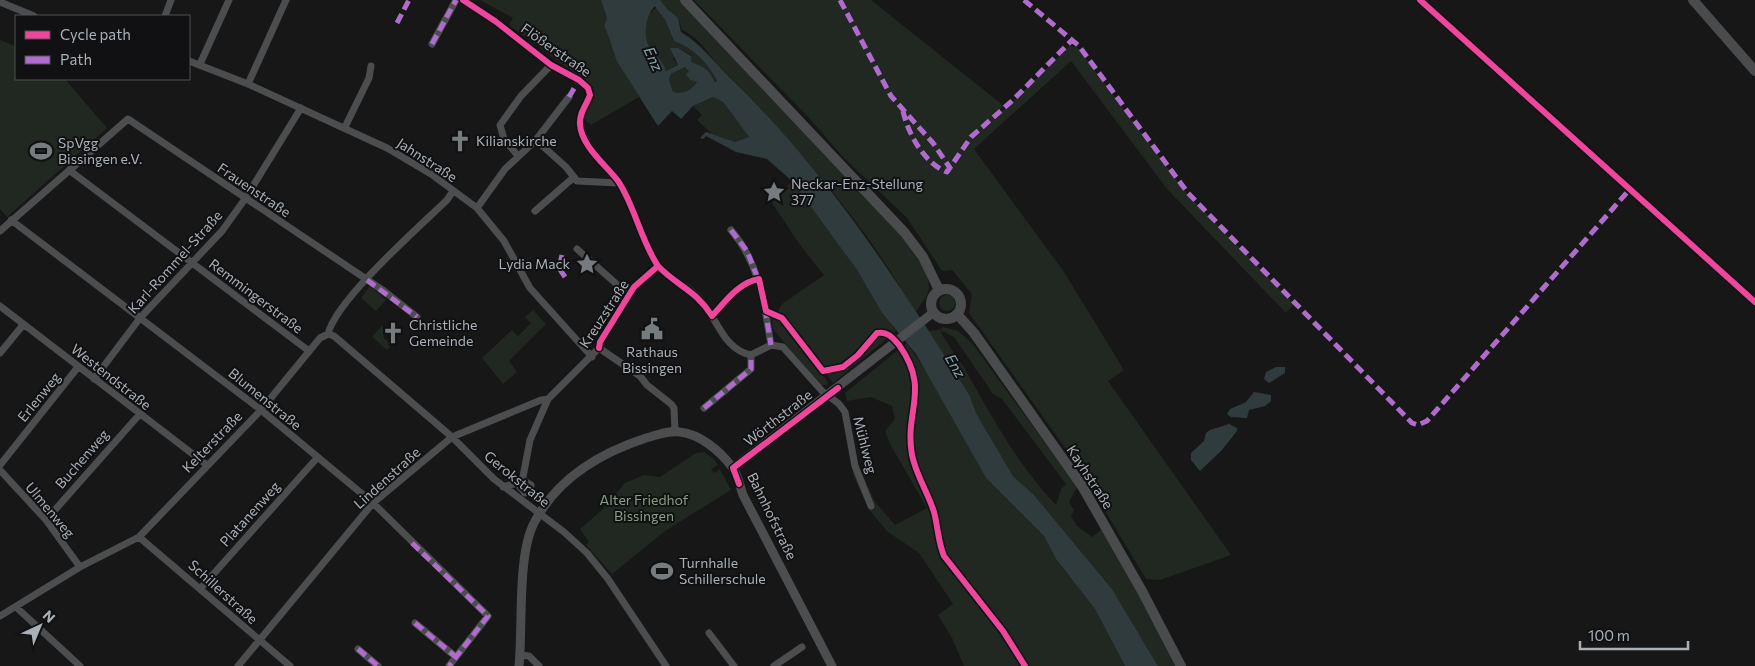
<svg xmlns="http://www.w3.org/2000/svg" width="1755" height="666" viewBox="0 0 1755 666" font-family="Commissioner,sans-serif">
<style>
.green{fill:#212721;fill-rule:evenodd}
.water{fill:#303b3d;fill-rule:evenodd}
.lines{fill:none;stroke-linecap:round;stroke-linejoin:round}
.canal{stroke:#303b3d;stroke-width:8}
.minor{stroke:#4b4d4f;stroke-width:7}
.tertiary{stroke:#4b4d4f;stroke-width:9}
.secondary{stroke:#4a4b4d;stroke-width:10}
.quiet{stroke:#b06ccc;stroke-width:5;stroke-dasharray:10 5;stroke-linecap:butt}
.cycleway-casing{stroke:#111113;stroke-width:9}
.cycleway{stroke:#ed469a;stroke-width:6}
.labels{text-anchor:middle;stroke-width:4;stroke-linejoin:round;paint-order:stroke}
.street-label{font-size:14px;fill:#a9b1b6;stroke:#111113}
.poi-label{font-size:14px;fill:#a9b1b6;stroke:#111113;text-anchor:start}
.park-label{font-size:14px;fill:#899f83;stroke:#111113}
.water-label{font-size:15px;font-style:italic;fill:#84a6ad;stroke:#111113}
</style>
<rect width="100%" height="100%" fill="#171717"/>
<path class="green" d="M 480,0 L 601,0 L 607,18 L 604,26 C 610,37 613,55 618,63 C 626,74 634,84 639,97 L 591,125 L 582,117 L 589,93 L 594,88 L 509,25 L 513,18 Z
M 660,0 L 680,0 L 902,237 C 911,249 936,278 927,295 C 924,300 919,306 916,312 C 900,287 885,262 868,238 C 825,179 776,125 724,72 C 710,57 701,38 682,30 L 678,18 L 668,12 L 664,17 L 674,41 C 693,48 707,62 717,81 L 715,82 L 690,62 L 691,55 L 678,48 L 673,59 L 678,65 L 666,71 C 663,60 654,56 649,46 C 641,31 647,7 664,5 Z
M 694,0 L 871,0 L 1004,106 L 992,114 L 994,117 L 1006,108 L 1070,46 L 1078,48 L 1187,194 L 1294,304 L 1286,313 L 1167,189 L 1071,61 L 974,149 L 1064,272 L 1124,370 L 1108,381 L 1231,555 L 1160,580 L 1146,579 L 1078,466 L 969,313 L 972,294 L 952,270 L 942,271 L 907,218 L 844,158 L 809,118 Z
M 0,40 L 16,46 L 16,79 L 65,79 L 107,128 L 7,217 L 0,209 Z
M 685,67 L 697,82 C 691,91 683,94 673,92 L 669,79 L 671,74 Z
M 713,97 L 723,102 L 749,137 L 735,142 L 712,134 L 697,120 L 702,115 L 693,106 Z
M 792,181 L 857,270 L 882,313 L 896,331 L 833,383 L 778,311 L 782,304 L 824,275 L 800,245 L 772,203 Z
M 370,286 L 386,300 L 376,311 L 361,298 Z
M939 303a8 8 0 1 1 16 0a8 8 0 1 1-16 0Z
M 533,310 L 546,324 L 509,361 L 517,372 L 503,384 L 482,358 L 512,330 L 518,336 L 531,323 L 525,317 Z
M 772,317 L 780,318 L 828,382 L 827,385 L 820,385 L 773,329 Z
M 382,326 L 388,331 L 383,337 L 391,345 L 387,350 L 372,337 Z
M 943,327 L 958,331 L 972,343 L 1077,487 L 1069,502 L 1074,510 L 1071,516 L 1077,526 L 1092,537 L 1101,530 L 1120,559 L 1178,666 L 1158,666 L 1112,589 L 1034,495 L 1013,476 L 976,413 L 970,396 L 928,331 L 939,330 ZM 940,330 L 954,337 L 993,394 L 1002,399 L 1066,484 L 1061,489 L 1056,505 C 1018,465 992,417 965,369 C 957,356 947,344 940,330 Z
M 907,343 L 930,377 L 986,478 L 1044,536 L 1056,559 L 1095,609 L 1125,666 L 964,666 L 952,638 L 938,615 L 953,604 L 919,553 L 888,532 L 870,511 L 854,477 L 851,462 L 856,461 L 875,502 L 895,525 L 927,508 L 890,444 L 885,431 L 895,419 L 892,406 L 871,397 L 847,401 L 845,393 Z
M 704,452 L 713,458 L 718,465 L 711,469 L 714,473 L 720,469 L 731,490 L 665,531 L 612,574 L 586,545 L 589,542 L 580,529 L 602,510 L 625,483 L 644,475 L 660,477 L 696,453 Z"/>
<path class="water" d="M 601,0 L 660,0 L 664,7 L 660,11 L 655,6 C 646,15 642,37 650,48 C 656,57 663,60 666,71 L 678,65 L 670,48 L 678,48 L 691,56 L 691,62 C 705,68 707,67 715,82 L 717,81 C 707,62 693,48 674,41 L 664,17 L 670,11 L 678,18 L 681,32 C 701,44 714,62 730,78 C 827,171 899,283 970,396 L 976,413 L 1013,476 L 1034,495 L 1112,589 L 1158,666 L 1125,666 L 1095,609 L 1056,559 L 1044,536 L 986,478 L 916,354 L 882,313 L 857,270 L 792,181 L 767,159 L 736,152 L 706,136 L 703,139 L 700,138 L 706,132 L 735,142 L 749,137 L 723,102 L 713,97 L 693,106 L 681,119 L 672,111 L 658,126 L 656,123 C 643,103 631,83 618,63 C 613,54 610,37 604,26 L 607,18 ZM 685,67 L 689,72 L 686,74 L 690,80 L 697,82 C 691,91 683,94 673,92 L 669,79 L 671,74 Z
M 1276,367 L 1285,367 L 1285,373 L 1269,383 L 1264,379 L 1266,372 Z
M 1254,392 L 1271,395 L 1271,401 L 1265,406 L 1249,410 L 1247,418 L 1231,417 L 1227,414 L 1230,409 L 1246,402 Z
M 1229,424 L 1237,428 L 1237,431 L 1222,450 L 1200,471 L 1191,460 L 1191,453 L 1204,441 L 1206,433 L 1210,430 Z"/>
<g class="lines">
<path class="canal" d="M 655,0 L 672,22"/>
<path class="minor" d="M 463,0 L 495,21 L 551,65 L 579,80 L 588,88 L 590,95 C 587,105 578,115 581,127 C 586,150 607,164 619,183 C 634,206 640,235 653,259 C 663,277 682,282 696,295 C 717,314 721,349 751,355 L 771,345 L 783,347 L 822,391 L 839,404 L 845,412 L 855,466 L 871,506
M 0,2 L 34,16
M 165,16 L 171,0
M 432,44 L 456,0
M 189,61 L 248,84 L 387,148 L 431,174 L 477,208 L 504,241 L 530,288 L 592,357
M 200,64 L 229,0
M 248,84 L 286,0
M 345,127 L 369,78 L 371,66
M 536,140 L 566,167 L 577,181 L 619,183
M 518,156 L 504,139 L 500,125 L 521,96 L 551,65
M 69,170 L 309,351
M 477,208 L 505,169 L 536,140 L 569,97
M 535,211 L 573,178
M 11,220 L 261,410 L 373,503 L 488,616 L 449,666
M 731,230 C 760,264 764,303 771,345
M 0,231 L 128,119 L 384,291 L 417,317
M 577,249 L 630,296
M 0,306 L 207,465
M 328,334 L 334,336 L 452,437 L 494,479 L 564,532 L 587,553 L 608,579 L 666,666
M 328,334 C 336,300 419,227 447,200 L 453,191
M 599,348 L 640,376 L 647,385 L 671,404 L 674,408 L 675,431
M 0,353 L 23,325
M 94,379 L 140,318 L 222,231 L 245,199 L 301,108
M 704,408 L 751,369 L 751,355
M 0,465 L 78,367
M 0,470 L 46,520 L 80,567
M 503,487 C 511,484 518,483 526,482 L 531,485 L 530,490 L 525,493 L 520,487 L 522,482 L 530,440 L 548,399 L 599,348 L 600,342 L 634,287 L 658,266
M 46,520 L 139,415
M 139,537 L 290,666
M 201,588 L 317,458
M 16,607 L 80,666
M 0,616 L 80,567 L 139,537 L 261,410 L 320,338 L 328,334
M 415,623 L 456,657
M 709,633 L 734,666
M 358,649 L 378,666
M 520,655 L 529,656 L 539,666
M 238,666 L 373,503 L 452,437 L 541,400 L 548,399
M 774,666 L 802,647"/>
<path class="tertiary" d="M 733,468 L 934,312
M 519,666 C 523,627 517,556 534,523 C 557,478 600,453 646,438 C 657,435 669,430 680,432 C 700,434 720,451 732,467 C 738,474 740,487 743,495 L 832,666"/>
<path class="secondary" d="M 685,0 L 905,233 L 923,257 L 939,290
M 1693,0 L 1755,71
M931 304a15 15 0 1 1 30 0a15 15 0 1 1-30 0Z
M 957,314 L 974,333 L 1082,486 L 1142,591 L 1181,666"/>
<path class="quiet" d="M 840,0 L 891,96 L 933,143 L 950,168
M 1024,0 L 1079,46 L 1188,193 L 1412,423 L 1418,425 L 1427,421 L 1630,189
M 397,23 L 409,0
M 432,44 L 456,0
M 569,97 L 579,80
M 903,111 C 908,134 925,164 947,172 L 971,137 L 1013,100 L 1073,39
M 731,230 L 747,251 L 760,284
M 562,255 L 559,268 L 565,277
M 367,280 L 417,317
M 765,308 L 771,345
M 704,408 L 751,369 L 751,355
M 412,543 L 488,616 L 449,666
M 415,623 L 456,657
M 358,649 L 378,666"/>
<g class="cycleway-casing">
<path id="cycleway" d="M 463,0 L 495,21 L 551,65 L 579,80 L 588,88 L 590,95 C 587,104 579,113 580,124 C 581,146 606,165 618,181 C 634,204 641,241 658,266 C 677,286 696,290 712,316 C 725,302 739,282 759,279 L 766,311 L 782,318 L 823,371 L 843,367 L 858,355 L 877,333 C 888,331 893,338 899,345 C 931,390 904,410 912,455 C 916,475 928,493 934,512 C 938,527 938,542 944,556 L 1003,631 L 1025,666
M 1420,0 L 1755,302
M 599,348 L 600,342 L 634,287 L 658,266
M 739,484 L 733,468 L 838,388"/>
</g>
<use href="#cycleway" class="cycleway"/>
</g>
<defs>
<g id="church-bare" transform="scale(1.725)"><path d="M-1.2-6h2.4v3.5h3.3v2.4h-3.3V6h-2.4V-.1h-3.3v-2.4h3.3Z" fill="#767b7e" stroke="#111113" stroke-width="2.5" paint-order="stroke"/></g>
<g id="stadium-bare" transform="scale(1.725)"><path d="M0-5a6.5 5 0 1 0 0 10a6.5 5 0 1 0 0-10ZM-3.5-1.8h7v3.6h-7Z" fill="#767b7e" stroke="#111113" stroke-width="2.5" paint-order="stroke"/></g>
<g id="sight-bare" transform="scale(1.725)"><path d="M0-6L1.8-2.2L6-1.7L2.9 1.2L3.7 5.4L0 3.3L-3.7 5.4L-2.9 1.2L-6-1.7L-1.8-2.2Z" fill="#767b7e" stroke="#111113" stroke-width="2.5" paint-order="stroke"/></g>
<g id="civic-bare" transform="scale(1.725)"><path d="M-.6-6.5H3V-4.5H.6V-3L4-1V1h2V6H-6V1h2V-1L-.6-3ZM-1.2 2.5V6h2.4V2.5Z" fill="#767b7e" stroke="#111113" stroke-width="2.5" paint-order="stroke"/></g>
</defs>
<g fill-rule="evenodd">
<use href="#church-bare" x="460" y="141"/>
<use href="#stadium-bare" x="41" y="151"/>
<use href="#sight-bare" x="774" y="192"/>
<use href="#sight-bare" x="587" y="264"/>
<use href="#civic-bare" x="652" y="329"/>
<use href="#church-bare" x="393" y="333"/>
<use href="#stadium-bare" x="662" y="571"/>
</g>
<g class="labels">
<g class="street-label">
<text transform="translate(556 50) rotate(35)" y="5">Flößerstraße</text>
<text transform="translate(427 160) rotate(33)" y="5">Jahnstraße</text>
<text transform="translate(254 190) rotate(34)" y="5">Frauenstraße</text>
<text transform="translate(175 262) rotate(-48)" y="5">Karl-Rommel-Straße</text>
<text transform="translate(256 296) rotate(37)" y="5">Remmingerstraße</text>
<text transform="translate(604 314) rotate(-57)" y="5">Kreuzstraße</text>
<text transform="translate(111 377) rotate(38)" y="5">Westendstraße</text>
<text transform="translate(39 397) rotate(-51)" y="5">Erlenweg</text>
<text transform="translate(265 399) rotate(39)" y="5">Blumenstraße</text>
<text transform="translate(778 418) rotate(-38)" y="5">Wörthstraße</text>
<text transform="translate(212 442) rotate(-46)" y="5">Kelterstraße</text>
<text transform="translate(865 445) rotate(76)" y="5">Mühlweg</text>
<text transform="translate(82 459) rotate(-49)" y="5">Buchenweg</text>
<text transform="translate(1090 477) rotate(57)" y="5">Kayhstraße</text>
<text transform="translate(387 478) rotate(-42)" y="5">Lindenstraße</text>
<text transform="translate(517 479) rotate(39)" y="5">Gerokstraße</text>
<text transform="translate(50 510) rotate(50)" y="5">Ulmenweg</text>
<text transform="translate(250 514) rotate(-48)" y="5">Platanenweg</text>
<text transform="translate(772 516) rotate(64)" y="5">Bahnhofstraße</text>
<text transform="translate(223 592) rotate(42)" y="5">Schillerstraße</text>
</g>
<g class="poi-label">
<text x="476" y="146">Kilianskirche</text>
<text x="58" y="148">SpVgg<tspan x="58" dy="16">Bissingen e.V.</tspan></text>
<text x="791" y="189">Neckar-Enz-Stellung<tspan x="791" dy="16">377</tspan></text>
<text x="570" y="269" text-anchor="end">Lydia Mack</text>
<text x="409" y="330">Christliche<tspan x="409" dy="16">Gemeinde</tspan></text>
<text x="652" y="357" text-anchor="middle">Rathaus<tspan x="652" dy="16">Bissingen</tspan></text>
<text x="679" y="568">Turnhalle<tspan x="679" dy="16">Schillerschule</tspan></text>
</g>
<g class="park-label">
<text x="644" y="505">Alter Friedhof<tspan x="644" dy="16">Bissingen</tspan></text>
</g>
<g class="water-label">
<text transform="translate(653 59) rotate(65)" y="5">Enz</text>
<text transform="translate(955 366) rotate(60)" y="5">Enz</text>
</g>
</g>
<rect x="15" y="15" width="175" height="65" fill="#111113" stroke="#4e5154"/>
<rect x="25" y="31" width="25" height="8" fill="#ed469a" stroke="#4e5154"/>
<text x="60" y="40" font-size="15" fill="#a9b1b6">Cycle path</text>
<rect x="25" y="56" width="25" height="8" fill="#b06ccc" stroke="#4e5154"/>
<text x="60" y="65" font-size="15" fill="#a9b1b6">Path</text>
<g transform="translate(40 626) rotate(44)" stroke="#111113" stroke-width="4" paint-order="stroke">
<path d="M0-4L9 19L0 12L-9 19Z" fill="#a9b1b6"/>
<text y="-8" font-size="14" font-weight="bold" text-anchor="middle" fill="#a9b1b6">N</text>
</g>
<path d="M1580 641v8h108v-8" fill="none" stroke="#a9b1b6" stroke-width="2.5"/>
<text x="1588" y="641" font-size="15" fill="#a9b1b6" stroke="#111113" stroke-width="4" paint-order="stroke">100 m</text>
</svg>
